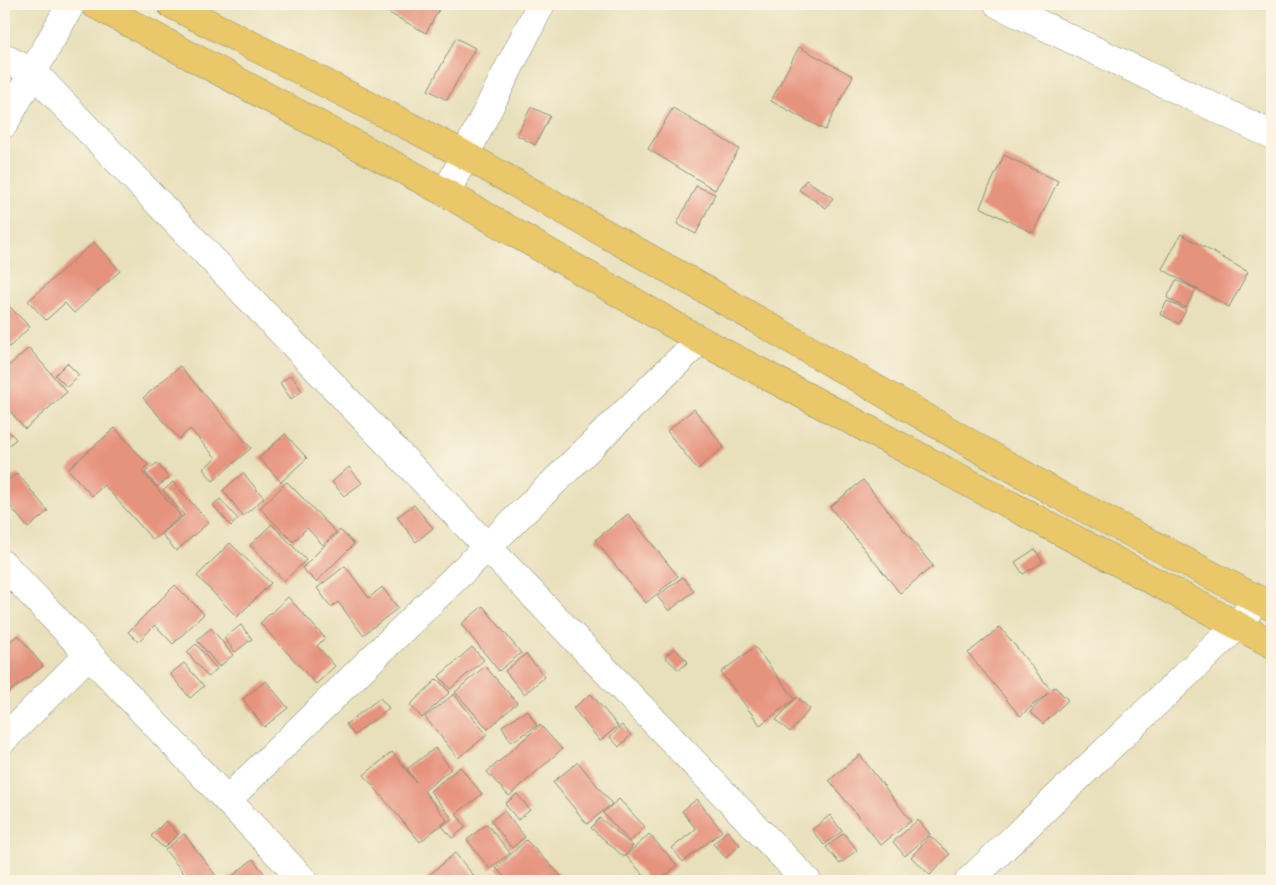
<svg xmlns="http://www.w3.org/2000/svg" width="1276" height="885" viewBox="0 0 1276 885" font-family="'IM FELL Great Primer',serif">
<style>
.building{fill:#e6937e}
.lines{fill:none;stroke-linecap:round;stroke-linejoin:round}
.minor-casing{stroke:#848e78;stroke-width:29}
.major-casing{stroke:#848e78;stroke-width:29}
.minor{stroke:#fff;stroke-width:28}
.major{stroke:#eac769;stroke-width:28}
</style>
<rect width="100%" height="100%" fill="#fcf5e5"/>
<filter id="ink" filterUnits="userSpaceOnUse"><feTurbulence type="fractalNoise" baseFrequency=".02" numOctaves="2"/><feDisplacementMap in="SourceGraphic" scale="10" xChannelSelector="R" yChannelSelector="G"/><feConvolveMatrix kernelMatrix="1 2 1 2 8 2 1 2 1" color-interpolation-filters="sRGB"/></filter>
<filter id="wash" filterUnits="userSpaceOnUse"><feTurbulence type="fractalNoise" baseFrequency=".0096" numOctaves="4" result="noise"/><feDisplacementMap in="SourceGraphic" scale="20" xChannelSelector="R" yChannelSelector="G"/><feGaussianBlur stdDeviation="1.12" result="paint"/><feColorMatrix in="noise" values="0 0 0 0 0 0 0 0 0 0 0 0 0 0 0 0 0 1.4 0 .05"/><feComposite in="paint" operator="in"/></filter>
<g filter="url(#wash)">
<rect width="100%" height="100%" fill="#e8e0bb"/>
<g id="blocks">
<path class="building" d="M 380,4 L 442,4 L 426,33 L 378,7 Z
M 456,38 L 475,48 L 447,100 L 428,90 Z
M 799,47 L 853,76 L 825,130 L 771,101 Z
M 531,107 L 550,116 L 535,145 L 517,135 Z
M 673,108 L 739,149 L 715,190 L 648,149 Z
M 1004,155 L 1058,181 L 1033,233 L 980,207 Z
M 806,180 L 833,198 L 826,208 L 799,190 Z
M 696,186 L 715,194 L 696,234 L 677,224 Z
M 1181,234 L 1248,272 L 1229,307 L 1162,269 Z
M 94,242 L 120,271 L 74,313 L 65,303 L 46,320 L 28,301 Z
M 1176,280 L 1196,289 L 1186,308 L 1167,298 Z
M 1167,301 L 1186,310 L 1179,324 L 1160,314 Z
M 8,305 L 30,327 L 4,352 L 4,309 Z
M 29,348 L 67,392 L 25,429 L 4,404 L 4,370 Z
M 67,363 L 79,375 L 67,387 L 55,375 Z
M 180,366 L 251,448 L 213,481 L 203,469 L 216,458 L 190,429 L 179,439 L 143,398 Z
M 291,375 L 302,391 L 291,399 L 280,383 Z
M 694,409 L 724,447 L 697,469 L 667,431 Z
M 4,426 L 16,439 L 4,450 Z
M 115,428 L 148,465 L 142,471 L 181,516 L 153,540 L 104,485 L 92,496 L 68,469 Z
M 285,434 L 307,458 L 281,482 L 259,458 Z
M 157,463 L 169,478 L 157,487 L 145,472 Z
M 349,467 L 362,483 L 344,496 L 332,482 Z
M 17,473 L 48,511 L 28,528 L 4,498 L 4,484 Z
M 243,473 L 264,498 L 243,516 L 223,490 Z
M 863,480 L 933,566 L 900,593 L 830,507 Z
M 173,482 L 209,522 L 176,551 L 162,534 L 184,515 L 163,491 Z
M 287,482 L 336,532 L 323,545 L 307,528 L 293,542 L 260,508 Z
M 220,499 L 238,519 L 231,526 L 213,505 Z
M 414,505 L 433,528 L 416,542 L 397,517 Z
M 628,514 L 678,576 L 646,603 L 595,540 Z
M 272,524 L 306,560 L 284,581 L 250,545 Z
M 340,530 L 354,544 L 316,582 L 302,568 Z
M 230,543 L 271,583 L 237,617 L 197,576 Z
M 1035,549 L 1043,562 L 1023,574 L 1015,562 Z
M 345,566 L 369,598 L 382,587 L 398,608 L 363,635 L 338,602 L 331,607 L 317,588 Z
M 683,577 L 694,591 L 669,611 L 657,596 Z
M 175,585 L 204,614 L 173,644 L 155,625 L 138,642 L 128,632 Z
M 288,597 L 325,638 L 317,646 L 335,666 L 316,684 L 260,623 Z
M 483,606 L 521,653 L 499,671 L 461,624 Z
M 241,625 L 252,639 L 235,652 L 224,638 Z
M 1000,627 L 1051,690 L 1055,687 L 1068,700 L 1043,724 L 1030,712 L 1049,692 L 1020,716 L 968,653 Z
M 211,628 L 233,655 L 219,667 L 197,640 Z
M 18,635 L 43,666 L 4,696 L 4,646 Z
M 196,644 L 217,669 L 208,677 L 187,652 Z
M 472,647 L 484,660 L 450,689 L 439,676 Z
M 755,647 L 795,699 L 760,725 L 721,672 Z
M 674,648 L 688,662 L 679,670 L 665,657 Z
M 526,654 L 545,677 L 524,694 L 505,671 Z
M 184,663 L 204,686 L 190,698 L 170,674 Z
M 485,666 L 517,703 L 488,729 L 455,692 Z
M 437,679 L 450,692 L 422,718 L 410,705 Z
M 266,681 L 288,708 L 264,727 L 243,699 Z
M 454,694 L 487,735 L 458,758 L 425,717 Z
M 591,694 L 618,726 L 600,741 L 573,708 Z
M 797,697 L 810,709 L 790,732 L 776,720 Z
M 380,698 L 389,708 L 354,735 L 346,724 Z
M 527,710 L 537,726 L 511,742 L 502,726 Z
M 540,725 L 562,749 L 509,796 L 487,772 Z
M 622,725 L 631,735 L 619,747 L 610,737 Z
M 435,748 L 451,769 L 424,791 L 447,820 L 420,842 L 364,775 L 392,752 L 416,782 L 407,769 Z
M 860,755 L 911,821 L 881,845 L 829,780 Z
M 578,762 L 612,804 L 587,824 L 553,782 Z
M 460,767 L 482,794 L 456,814 L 466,827 L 452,838 L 442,826 L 452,818 L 430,791 Z
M 517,794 L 530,810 L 518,820 L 505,804 Z
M 619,799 L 645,827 L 630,842 L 603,813 Z
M 697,799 L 722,831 L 683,862 L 672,848 L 696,829 L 682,811 Z
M 504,811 L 525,837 L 512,848 L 491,821 Z
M 830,815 L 842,831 L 824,845 L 812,830 Z
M 600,818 L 633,846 L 624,857 L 591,828 Z
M 918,820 L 930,834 L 905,856 L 893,842 Z
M 166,821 L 178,834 L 164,848 L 151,836 Z
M 487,824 L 510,853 L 490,869 L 467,840 Z
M 727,831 L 740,845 L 726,858 L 713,844 Z
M 844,833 L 857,850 L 840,864 L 826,847 Z
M 184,834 L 217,877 L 211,881 L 190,881 L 165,850 Z
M 649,834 L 677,865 L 660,881 L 649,881 L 626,856 Z
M 930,836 L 950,854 L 930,875 L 911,857 Z
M 526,840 L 566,881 L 508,881 L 496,868 Z
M 455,853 L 478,881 L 429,881 L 426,878 Z
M 253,859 L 270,881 L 226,881 Z"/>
</g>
</g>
<g filter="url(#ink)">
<use href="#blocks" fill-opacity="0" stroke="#848e78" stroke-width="1"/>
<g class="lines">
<g class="minor-casing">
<path id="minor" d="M 998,4 L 1272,135
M 4,58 L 33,72 L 807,881
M 4,124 L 71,4
M 446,193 L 541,4
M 4,565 L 304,881
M 4,739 L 89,654
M 227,800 L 700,340
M 969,881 L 1237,626 L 1257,599"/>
</g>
<g class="major-casing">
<path id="major" d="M 94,4 L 446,193 L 700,340 L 1272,644
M 171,4 L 465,155 L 706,290 L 1059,495 L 1272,607"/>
</g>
<use href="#minor" class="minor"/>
<use href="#major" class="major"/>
</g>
</g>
<rect width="1276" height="885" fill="none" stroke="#fcf5e5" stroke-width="20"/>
</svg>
